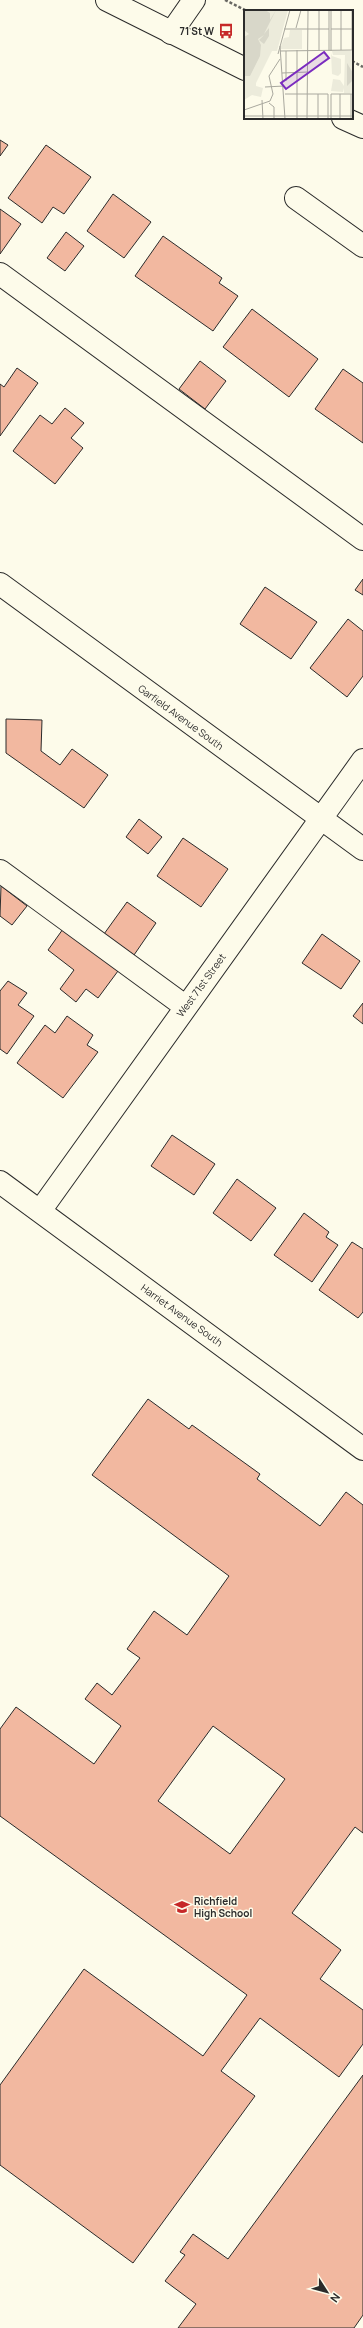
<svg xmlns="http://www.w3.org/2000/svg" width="363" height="2328" viewBox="0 0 363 2328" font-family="Manrope,sans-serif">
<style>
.building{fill:#f2b8a0;stroke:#2b2b2b;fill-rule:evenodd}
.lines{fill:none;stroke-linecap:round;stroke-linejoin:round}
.minor-casing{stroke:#2b2b2b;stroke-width:24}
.major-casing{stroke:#2b2b2b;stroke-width:24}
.path{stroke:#6a6964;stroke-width:2.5;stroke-dasharray:3 2;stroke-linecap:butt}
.minor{stroke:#fdfbea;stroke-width:22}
.major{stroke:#fdfbea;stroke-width:22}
.labels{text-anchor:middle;stroke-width:3;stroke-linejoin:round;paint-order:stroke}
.poi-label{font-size:10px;font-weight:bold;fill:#2b2b2b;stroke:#fdfbea;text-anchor:end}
.street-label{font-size:10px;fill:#2b2b2b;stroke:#fdfbea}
.inset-road{fill:none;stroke:#a9a89e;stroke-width:1}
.view{fill:#7b2cbf;fill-opacity:0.15;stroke:#7b2cbf;stroke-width:2}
.inset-edge{fill:none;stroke:#2b2b2b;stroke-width:2}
</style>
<rect width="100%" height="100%" fill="#fdfbea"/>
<path class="building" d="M 0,140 L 8,145 L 0,156 Z
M 46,145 L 91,177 L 64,214 L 53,207 L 42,223 L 8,198 Z
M 113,194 L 151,222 L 124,258 L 87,231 Z
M 0,209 L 21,224 L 0,254 Z
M 66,232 L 84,246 L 65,271 L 47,258 Z
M 163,236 L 222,278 L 219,283 L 238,296 L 213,331 L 135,276 Z
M 252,309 L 318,359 L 289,397 L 223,347 Z
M 200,361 L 226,381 L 205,409 L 179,389 Z
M 17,368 L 38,383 L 0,436 L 0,384 L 4,387 Z
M 343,369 L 363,383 L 363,443 L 315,409 Z
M 65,408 L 84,423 L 71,438 L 83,448 L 55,484 L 13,451 L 40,415 L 52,424 Z
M 363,579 L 363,595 L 355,590 Z
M 265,587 L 317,622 L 291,659 L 240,624 Z
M 348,619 L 363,631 L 363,676 L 347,697 L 310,668 Z
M 6,719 L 42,720 L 41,751 L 60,765 L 72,749 L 108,775 L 84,808 L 6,753 Z
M 139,819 L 162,837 L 148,854 L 126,837 Z
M 183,838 L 228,869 L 201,907 L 157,876 Z
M 1,886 L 27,906 L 12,925 L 0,916 Z
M 127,902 L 156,923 L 134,955 L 104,934 Z
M 63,929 L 118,971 L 98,998 L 86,989 L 76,1002 L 60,989 L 74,970 L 48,950 Z
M 322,934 L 360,961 L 341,989 L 302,963 Z
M 8,981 L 27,993 L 18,1005 L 34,1016 L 7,1054 L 0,1049 L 0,991 Z
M 363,1003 L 363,1024 L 353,1016 Z
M 67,1016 L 93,1035 L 87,1045 L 98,1052 L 63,1098 L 17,1063 L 45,1025 L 55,1033 Z
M 172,1135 L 215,1164 L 194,1195 L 151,1166 Z
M 237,1179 L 276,1208 L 251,1241 L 213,1213 Z
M 304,1213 L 329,1232 L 326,1237 L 338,1245 L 312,1282 L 274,1255 Z
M 352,1242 L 363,1249 L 363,1312 L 358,1318 L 319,1290 Z
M 148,1399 L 189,1429 L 192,1425 L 260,1474 L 257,1479 L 320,1526 L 346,1492 L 363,1505 L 363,1833 L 355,1827 L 292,1913 L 341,1950 L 320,1979 L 363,2010 L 363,2044 L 339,2077 L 260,2018 L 221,2071 L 255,2096 L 133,2263 L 0,2165 L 0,2085 L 84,1969 L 203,2056 L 247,1995 L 0,1816 L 0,1729 L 16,1707 L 94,1764 L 121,1726 L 85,1699 L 97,1683 L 112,1695 L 140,1658 L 127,1649 L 154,1611 L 187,1635 L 229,1576 L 92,1475 ZM 213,1726 L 285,1779 L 230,1854 L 158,1801 Z
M 363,2075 L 363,2315 L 354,2328 L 178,2328 L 196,2304 L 165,2281 L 185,2255 L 180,2252 L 193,2234 L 228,2259 Z"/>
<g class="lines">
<g class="minor-casing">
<path id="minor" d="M 171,33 L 194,0
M 296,198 L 363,246
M 0,274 L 363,539
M 0,584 L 363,849
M 0,871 L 186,1007
M 0,1182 L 363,1449
M 40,1211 L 363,760"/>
</g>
<g class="major-casing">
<path id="major" d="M 107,0 L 245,69
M 343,118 L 363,127"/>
</g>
<path class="path" d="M 225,0 L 247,11
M 352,61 L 363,67"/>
<use href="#minor" class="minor"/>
<use href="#major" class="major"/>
</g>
<defs>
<g id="bus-bare" transform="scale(1.2)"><path d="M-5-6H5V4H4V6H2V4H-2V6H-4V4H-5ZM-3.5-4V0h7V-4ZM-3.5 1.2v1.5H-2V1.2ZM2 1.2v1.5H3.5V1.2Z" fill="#c62828" stroke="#fdfbea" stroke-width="2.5" paint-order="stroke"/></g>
<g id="school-bare" transform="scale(1.2)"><path d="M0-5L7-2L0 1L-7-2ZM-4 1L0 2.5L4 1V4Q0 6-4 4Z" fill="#c62828" stroke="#fdfbea" stroke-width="2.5" paint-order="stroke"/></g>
</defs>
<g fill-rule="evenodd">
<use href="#bus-bare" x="226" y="31"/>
<use href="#school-bare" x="182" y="1907"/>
</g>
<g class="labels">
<g class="poi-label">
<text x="214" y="35">71 St W</text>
<text x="194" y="1905" text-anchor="start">Richfield<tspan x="194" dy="12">High School</tspan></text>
</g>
<g class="street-label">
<text transform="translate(181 717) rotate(36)" y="4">Garfield Avenue South</text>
<text transform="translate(201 985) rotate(-54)" y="4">West 71st Street</text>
<text transform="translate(182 1315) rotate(36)" y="4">Harriet Avenue South</text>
</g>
</g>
<g transform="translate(244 10)">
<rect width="109" height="109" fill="#fdfbea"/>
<path d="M 0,0 L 44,0 L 33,41 L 28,41 L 12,73 L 12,76 L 19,78 L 17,87 L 8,85 L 0,90 ZM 46,20 L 58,20 L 58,39 L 36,39 L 40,28 L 45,27 ZM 88,41 L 109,41 L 109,83 L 100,83 L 100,78 L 99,82 L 87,81 L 89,69 L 96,70 L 100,76 L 101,45 L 89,45 ZM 87,43 L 88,46 L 97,49 L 97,63 L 94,66 L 88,64 Z" fill="#ecebdb"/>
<path d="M 21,0 L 26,3 L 26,10 L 32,0 L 20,24 L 25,18 L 25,26 L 20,34 L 15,30 L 20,25 L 14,29 L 17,35 L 16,46 L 6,66 L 0,66 L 0,27 L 5,24 L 0,20 L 0,1 ZM 103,53 L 109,63 L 109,70 L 103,76 Z" fill="#d8d7c9"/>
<path class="inset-road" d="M 52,18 L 57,0M 40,19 L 85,19M 87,19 L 108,19M 36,36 L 41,109M 97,40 L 97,0M 108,40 L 108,0M 36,41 L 109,40M 42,41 L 42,71M 75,41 L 75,0M 85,41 L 85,0M 87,41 L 87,0M 34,44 L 46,0M 38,63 L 64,62M 21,77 L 40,76M 41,84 L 84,84 L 84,109M 18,90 L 19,109M 25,93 L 30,97 L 30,109M 0,100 L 26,91 L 29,84 L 25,66 L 36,49M 0,106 L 109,106M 53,109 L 53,40M 63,109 L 64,0M 74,109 L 74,84M 87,109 L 87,84 L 109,84M 96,109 L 96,84M 107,109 L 107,84"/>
<path class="view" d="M 80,42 L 85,48 L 42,79 L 37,73 Z"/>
<rect width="109" height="109" class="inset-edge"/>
</g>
<g transform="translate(327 2292) rotate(126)" stroke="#fdfbea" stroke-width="3" paint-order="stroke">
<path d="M0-3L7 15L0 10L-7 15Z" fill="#2b2b2b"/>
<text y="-6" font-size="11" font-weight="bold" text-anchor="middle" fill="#2b2b2b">N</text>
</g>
</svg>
